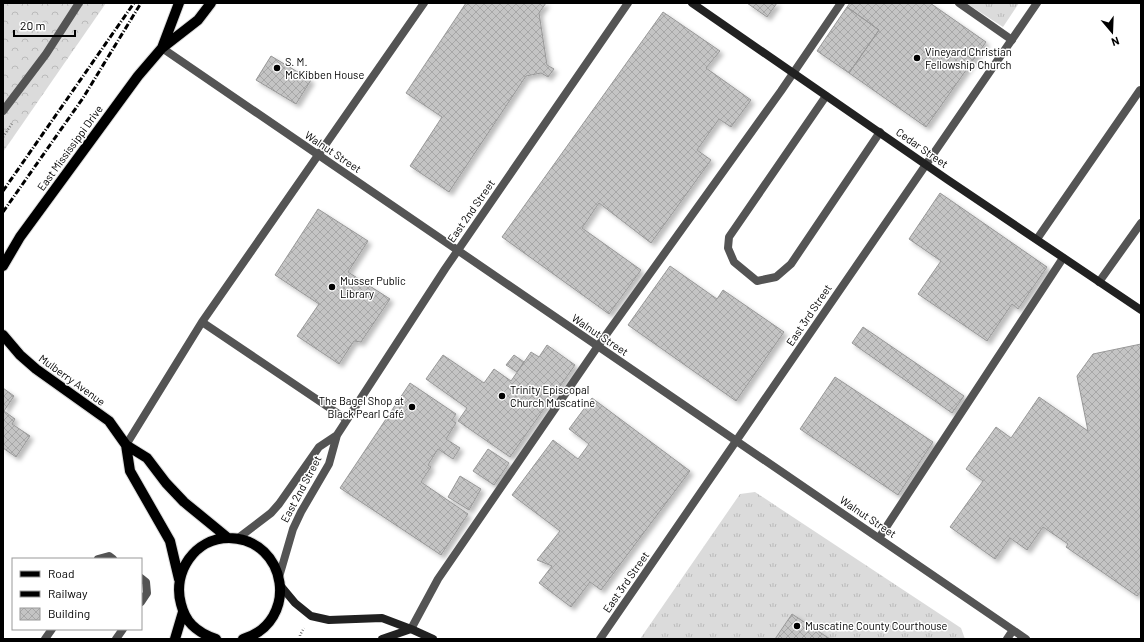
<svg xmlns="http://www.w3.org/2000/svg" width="1144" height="642" viewBox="0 0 1144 642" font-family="Barlow,sans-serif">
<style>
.grass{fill:url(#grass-tufts)}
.forest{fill:url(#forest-crowns)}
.building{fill:url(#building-cross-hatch);stroke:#989898;filter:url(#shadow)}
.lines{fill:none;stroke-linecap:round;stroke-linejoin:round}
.primary-casing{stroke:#dbdbdb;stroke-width:12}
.path{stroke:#767676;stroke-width:2.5;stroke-dasharray:1 2;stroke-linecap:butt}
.service{stroke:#545454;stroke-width:8}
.minor{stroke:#545454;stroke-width:8}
.secondary{stroke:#212121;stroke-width:8}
.primary{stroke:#000;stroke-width:10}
.rail{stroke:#000;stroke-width:3;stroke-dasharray:6 2 1 2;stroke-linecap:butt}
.poi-dot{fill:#000;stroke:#fff;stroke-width:1.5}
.labels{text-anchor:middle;stroke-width:3;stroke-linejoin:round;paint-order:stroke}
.poi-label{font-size:11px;fill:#000;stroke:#fff;text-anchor:start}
.street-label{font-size:11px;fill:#000;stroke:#fff}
</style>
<defs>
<pattern id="grass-tufts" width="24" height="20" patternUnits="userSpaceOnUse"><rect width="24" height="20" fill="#dbdbdb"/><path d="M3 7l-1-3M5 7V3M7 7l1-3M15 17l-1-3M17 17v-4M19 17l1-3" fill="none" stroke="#bababa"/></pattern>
<pattern id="forest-crowns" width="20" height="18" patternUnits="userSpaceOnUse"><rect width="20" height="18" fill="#dbdbdb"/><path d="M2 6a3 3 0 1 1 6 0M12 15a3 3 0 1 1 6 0" fill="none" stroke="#bababa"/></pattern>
<pattern id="building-cross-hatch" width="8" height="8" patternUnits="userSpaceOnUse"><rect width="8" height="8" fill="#c4c4c4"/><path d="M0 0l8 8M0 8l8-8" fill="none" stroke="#a7a7a7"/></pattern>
<filter id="shadow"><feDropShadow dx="3.5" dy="3.5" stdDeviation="2" flood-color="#0004"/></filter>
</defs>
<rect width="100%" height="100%" fill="#fff"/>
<path class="grass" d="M 966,3 L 1019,3 L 1003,27 Z
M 755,492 L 961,628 L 965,639 L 640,639 L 740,494 Z"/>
<path class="forest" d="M 3,3 L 106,3 L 3,152 Z"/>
<path class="building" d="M 466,3 L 546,3 L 539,13 L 547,65 L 554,69 L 548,77 L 541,73 L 526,76 L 449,192 L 410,166 L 442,117 L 406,93 Z
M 747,3 L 777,3 L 767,17 Z
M 850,3 L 930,3 L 986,42 L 926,127 L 849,73 L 879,30 L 847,7 Z
M 847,7 L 879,30 L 849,73 L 817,51 Z
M 663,12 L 720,51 L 706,68 L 751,100 L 731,127 L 719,119 L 697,150 L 711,160 L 651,243 L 599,203 L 582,228 L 641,270 L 609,314 L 502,237 Z
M 271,56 L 311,80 L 296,104 L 256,80 Z
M 940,193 L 1047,267 L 1018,309 L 1012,304 L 987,341 L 918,294 L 941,261 L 909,239 Z
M 318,209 L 368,241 L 348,272 L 390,299 L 361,342 L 354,341 L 339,364 L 297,336 L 319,304 L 275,275 Z
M 670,266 L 717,299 L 723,290 L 784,332 L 736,401 L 628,325 Z
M 863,327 L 964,396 L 952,413 L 852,343 Z
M 1141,344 L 1141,591 L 1137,596 L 1066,547 L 1068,544 L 1043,527 L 1027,550 L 1010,538 L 995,559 L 950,527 L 983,481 L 966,469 L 996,427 L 1011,438 L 1039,397 L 1088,431 L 1077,376 L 1093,354 Z
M 547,345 L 575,365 L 510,457 L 458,421 L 467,408 L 426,379 L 443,355 L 484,383 L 494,369 L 511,381 L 531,352 L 539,357 Z
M 514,355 L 524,362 L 517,372 L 506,365 Z
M 835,377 L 933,442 L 898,495 L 800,429 Z
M 410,383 L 456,414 L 452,420 L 456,423 L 446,439 L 460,448 L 453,459 L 438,449 L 428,465 L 431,467 L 421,482 L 468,514 L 441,555 L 340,488 Z
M 3,388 L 14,396 L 4,411 L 15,419 L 12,424 L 30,436 L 16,457 L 3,448 Z
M 592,398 L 690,471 L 601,590 L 590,582 L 571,607 L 539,583 L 552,566 L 537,560 L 560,531 L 512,495 L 553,440 L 578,459 L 589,444 L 569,429 Z
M 488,449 L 509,463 L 494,485 L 473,471 Z
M 460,476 L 481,489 L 469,510 L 448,497 Z
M 792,614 L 830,639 L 775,639 Z"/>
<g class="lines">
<g class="primary-casing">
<path id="primary" d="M 162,48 L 179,3
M 3,266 L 20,237 L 138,76 L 162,48 L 198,20 L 211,3
M 3,335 L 20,355 L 36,369 L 109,421 L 126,445 L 147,458 L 166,483 L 184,502 L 228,538
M 126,445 L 130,471 L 170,541 L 179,579
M 175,639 L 183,612
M 216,639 C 207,636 199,632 192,625 C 186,619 183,612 181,604 C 172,572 195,538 229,538 C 288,539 300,622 243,639"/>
</g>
<path class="path" d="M 3,137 L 13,122
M 300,639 L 300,635 L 304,628"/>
<path class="service" d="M 959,3 L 1012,40
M 826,96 L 729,237 L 728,248 L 734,262 L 757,281 L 776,277 L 791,264 L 880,132
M 3,111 L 46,54 L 79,3
M 1037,239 L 1140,90 L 1141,90
M 1099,282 L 1141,223
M 202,322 L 346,419
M 126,445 L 202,322 L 424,3
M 879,538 L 1063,258
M 98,559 L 109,556 L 113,559
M 141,578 L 146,582 L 147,593 L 141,602
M 411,629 L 438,579 L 598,346 L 781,91 L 841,3
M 45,639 L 52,629
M 116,639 L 123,629"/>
<path class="minor" d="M 162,48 L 1026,639
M 237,539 L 271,513 L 279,504 L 319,447 L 337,435
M 279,577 L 293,529 L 301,512 L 329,464 L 337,435 L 445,269 L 628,3
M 600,639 L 1037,3
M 1007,639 L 1013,630"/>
<path class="secondary" d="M 692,3 L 948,180 L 1141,310
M 280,585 L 295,603 L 311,616 L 329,620 L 382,618 L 411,629 L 433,639
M 382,639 L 411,629"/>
<use href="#primary" class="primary"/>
<path class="rail" d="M 3,191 L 134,3
M 3,212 L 83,98 L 141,3"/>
</g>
<g class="poi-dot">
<circle cx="917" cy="58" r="4"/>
<circle cx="277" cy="68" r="4"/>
<circle cx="332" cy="287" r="4"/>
<circle cx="502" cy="396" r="4"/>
<circle cx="412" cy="407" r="4"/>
<circle cx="797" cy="626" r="4"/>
</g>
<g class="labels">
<g class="poi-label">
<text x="925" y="56">Vineyard Christian<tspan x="925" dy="13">Fellowship Church</tspan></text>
<text x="285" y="66">S. M.<tspan x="285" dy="13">McKibben House</tspan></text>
<text x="340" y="285">Musser Public<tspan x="340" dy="13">Library</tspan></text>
<text x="510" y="394">Trinity Episcopal<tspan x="510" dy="13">Church Muscatine</tspan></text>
<text x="404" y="405" text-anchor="end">The Bagel Shop at<tspan x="404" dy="13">Black Pearl Café</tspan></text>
<text x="805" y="630">Muscatine County Courthouse</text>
</g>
<g class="street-label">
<text transform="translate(70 148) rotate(-54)" y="4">East Mississippi Drive</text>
<text transform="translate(922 148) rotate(35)" y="4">Cedar Street</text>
<text transform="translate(333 152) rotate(34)" y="4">Walnut Street</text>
<text transform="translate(471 211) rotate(-55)" y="4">East 2nd Street</text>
<text transform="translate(809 315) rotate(-56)" y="4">East 3rd Street</text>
<text transform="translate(600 335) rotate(34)" y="4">Walnut Street</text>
<text transform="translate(72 380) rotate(36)" y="4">Mulberry Avenue</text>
<text transform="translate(301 489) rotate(-62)" y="4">East 2nd Street</text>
<text transform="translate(868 517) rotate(34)" y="4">Walnut Street</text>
<text transform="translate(626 582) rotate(-55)" y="4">East 3rd Street</text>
</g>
</g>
<rect width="1144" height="642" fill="none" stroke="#000000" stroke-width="8"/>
<rect x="12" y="558" width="130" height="72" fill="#ffffff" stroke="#999999"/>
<rect x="20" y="571" width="20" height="6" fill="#000000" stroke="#999999"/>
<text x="48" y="578" font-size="12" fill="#000000">Road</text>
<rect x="20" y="591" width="20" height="6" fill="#000000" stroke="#999999"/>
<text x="48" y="598" font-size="12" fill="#000000">Railway</text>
<rect x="20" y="608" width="20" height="12" fill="url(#building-cross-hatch)" stroke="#999999"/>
<text x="48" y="618" font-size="12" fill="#000000">Building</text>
<g transform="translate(1112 32) rotate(161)" stroke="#ffffff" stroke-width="3" paint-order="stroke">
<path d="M0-3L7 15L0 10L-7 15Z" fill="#000000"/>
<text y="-6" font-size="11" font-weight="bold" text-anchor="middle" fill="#000000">N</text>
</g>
<path d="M14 30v6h61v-6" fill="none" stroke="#000000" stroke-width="2"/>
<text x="20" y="30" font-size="12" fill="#000000" stroke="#ffffff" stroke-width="3" paint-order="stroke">20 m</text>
</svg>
